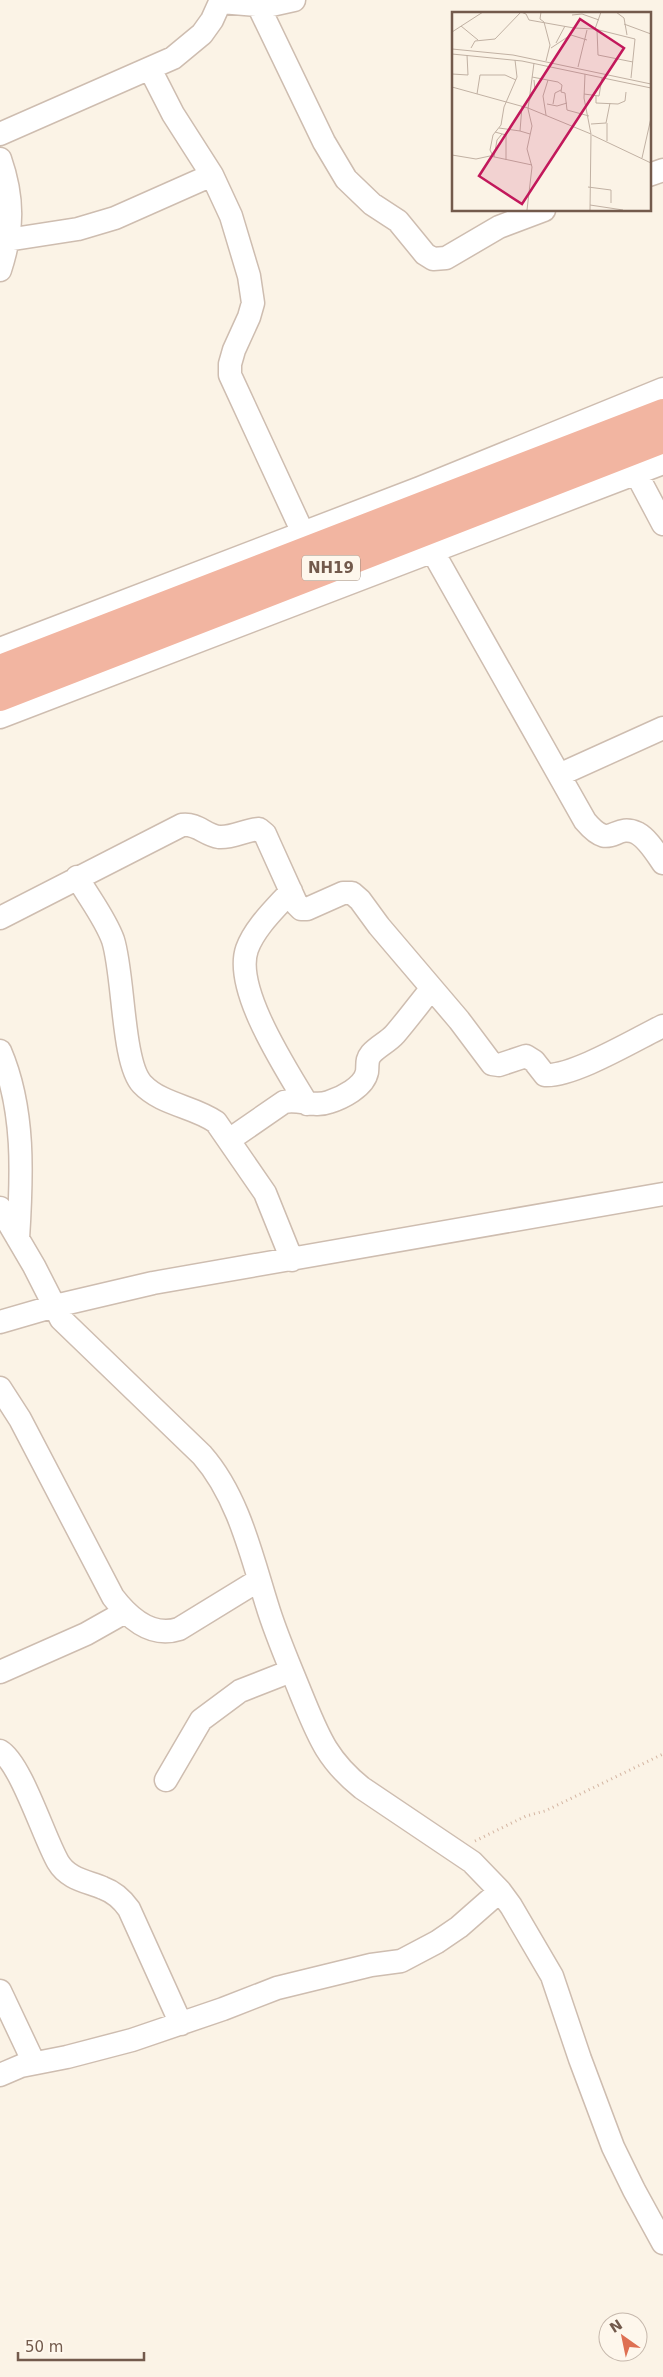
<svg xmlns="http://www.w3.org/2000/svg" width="663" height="2377" viewBox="0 0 663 2377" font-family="'DejaVu Sans',sans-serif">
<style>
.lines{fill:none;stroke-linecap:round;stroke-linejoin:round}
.minor-casing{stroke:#cebdb0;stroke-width:25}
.highway-casing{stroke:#d8d1cd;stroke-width:30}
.path{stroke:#d4b5a2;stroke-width:3;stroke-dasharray:1 4;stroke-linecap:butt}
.minor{stroke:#fff;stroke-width:22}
.highway{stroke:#f2b5a1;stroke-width:28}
.labels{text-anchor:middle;stroke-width:4.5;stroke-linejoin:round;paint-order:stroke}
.shield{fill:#fef7ec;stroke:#9d897c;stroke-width:1}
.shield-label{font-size:15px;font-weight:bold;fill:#735a4c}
.inset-road{fill:none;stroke:#c1b1a3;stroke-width:1}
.view{fill:#c2185b;fill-opacity:0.15;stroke:#c2185b;stroke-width:2.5}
.inset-edge{fill:none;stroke:#735a4c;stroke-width:2.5}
</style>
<rect width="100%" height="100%" fill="#fbf3e6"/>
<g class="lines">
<g class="minor-casing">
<path id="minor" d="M 221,2 L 267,6 L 294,0
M 258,5 L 324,142 L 346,179 L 372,204 L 398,221 L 425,254 L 433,259 L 446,258 L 499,227 L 544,210
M 150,69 L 173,114 L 212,175 L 231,216 L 249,276 L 253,303 L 249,317 L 234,350 L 230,364 L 230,375 L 303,533
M 0,134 L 173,58 L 202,34 L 212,20 L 221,0
M 0,159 C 14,199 13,230 0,270
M 649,175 L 663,170
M 7,240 L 78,229 L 115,218 L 212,175
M 636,473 L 663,524
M 433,552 L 585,821 C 612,853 613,822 637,833 C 648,839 656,853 663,863
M 0,649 L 420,488 L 663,389
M 0,717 L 663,463
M 559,775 L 663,728
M 77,877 C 89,898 105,918 113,940 C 124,974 122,1063 142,1084 C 162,1105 193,1106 216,1122 L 265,1193 L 292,1260
M 291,891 C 276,908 255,927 247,949 C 233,989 287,1070 307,1104
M 0,918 L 182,825 C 197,823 205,835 219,837 C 233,838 245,830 259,829 L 265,834 L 269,843 L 297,905 L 301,909 L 307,909 L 343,893 L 352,893 L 360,900 L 379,926 L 459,1020 L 492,1064 L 499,1065 L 526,1056 L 534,1061 L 545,1075 C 573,1077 636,1039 663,1026
M 0,1051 C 25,1109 22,1176 18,1239
M 229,1140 L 284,1102 C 299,1098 313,1108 329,1102 C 342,1098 364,1087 367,1072 C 368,1064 366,1060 371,1054 C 378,1046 388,1042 395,1034 C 407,1020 419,1004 431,989
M 0,1208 L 34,1266 L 61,1319 L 202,1455 C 238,1496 251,1554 267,1605 C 276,1635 289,1664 301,1694 C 318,1735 326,1759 362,1788 L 472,1862 L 500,1891 L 511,1906 L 552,1976 L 580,2059 L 613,2147 L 634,2190 L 663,2243
M 0,1322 L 55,1306 L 153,1283 L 663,1194
M 0,1388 L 20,1419 L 113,1597 C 129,1618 151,1638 179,1629 L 259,1580
M 0,1672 L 86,1634 L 125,1612
M 0,1751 C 21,1763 44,1838 58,1862 C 68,1879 86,1881 103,1888 C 114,1892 122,1899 129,1909 L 181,2024
M 166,1780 L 201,1720 L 240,1691 L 291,1671
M 0,1991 L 34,2063
M 0,2075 L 21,2066 L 67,2057 L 132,2040 L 223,2009 L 277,1988 L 371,1965 L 401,1961 L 437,1942 L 459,1927 L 500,1891"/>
</g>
<g class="highway-casing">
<path id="highway" d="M 0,669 L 663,413
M 0,697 L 663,439"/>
</g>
<path class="path" d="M 475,1841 L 526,1816 L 545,1811 L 663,1754"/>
<use href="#minor" class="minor"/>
<use href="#highway" class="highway"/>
</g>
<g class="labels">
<rect class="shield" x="302" y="555.5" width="58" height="25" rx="4"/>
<g class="shield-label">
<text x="331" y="573">NH19</text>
</g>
</g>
<g transform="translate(452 12)">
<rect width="199" height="199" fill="#fbf3e6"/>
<path class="inset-road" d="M 89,0 L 88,7 L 92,10 L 98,33 L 94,49M 164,0 L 172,6 L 175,23M 120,3 L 130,2 L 147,8M 172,12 L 199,22M 9,14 L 26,28M 143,17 L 183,27 L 179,66M 145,18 L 146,43 L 181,50M 0,20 L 31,0M 119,23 L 135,28M 104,31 L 113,14M 19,36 L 23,29 L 43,27 L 69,0 L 74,2 L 77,8 L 122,16M 99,36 L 117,24 L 122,16 L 143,17 L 149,0M 0,37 L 61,43 L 199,72M 0,42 L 70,49 L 199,76M 126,55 L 135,18M 0,62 L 16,63 L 15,43M 133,62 L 132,86 L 139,122M 80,65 L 106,70 L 110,73 L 109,80 L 113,81 L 115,98 L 137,104M 0,75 L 76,96 L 139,122 L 138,198M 25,82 L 28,63 L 53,63 L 64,68M 132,82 L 147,84 L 150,66M 144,84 L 144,91 L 166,92 L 173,89 L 174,80M 77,89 L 83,78 L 82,68M 95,92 L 105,94 L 115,91M 101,92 L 103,81 L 109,78M 70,94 L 68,119 L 78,122M 94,103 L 91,84 L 96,68M 155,111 L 155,129M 139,112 L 154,111 L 158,91M 47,116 L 68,119M 43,120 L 54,123 L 54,148M 140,123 L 199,151M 0,143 L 24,147 L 38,144 L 80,153M 41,144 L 38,138 L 41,123 L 49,113 L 52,95 L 65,65 L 63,48M 42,145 L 45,128 L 50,122M 190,146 L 199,106M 136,175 L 159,178 L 159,191M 138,193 L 171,198M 75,198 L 80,155 L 75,137 L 80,114 L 76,97 L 82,51"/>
<path class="view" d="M 128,7 L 172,36 L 70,192 L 27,164 Z"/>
<rect width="199" height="199" class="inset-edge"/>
</g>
<g transform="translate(623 2337) rotate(327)"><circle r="24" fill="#fef7ec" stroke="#c6b8ac"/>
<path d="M0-4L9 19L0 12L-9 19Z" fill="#de7052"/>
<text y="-8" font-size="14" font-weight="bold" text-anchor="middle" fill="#735a4c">N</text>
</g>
<path d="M18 2352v8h126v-8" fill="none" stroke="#735a4c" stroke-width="2.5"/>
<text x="25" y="2352" font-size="15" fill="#735a4c" stroke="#fef7ec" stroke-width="4" paint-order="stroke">50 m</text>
</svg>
